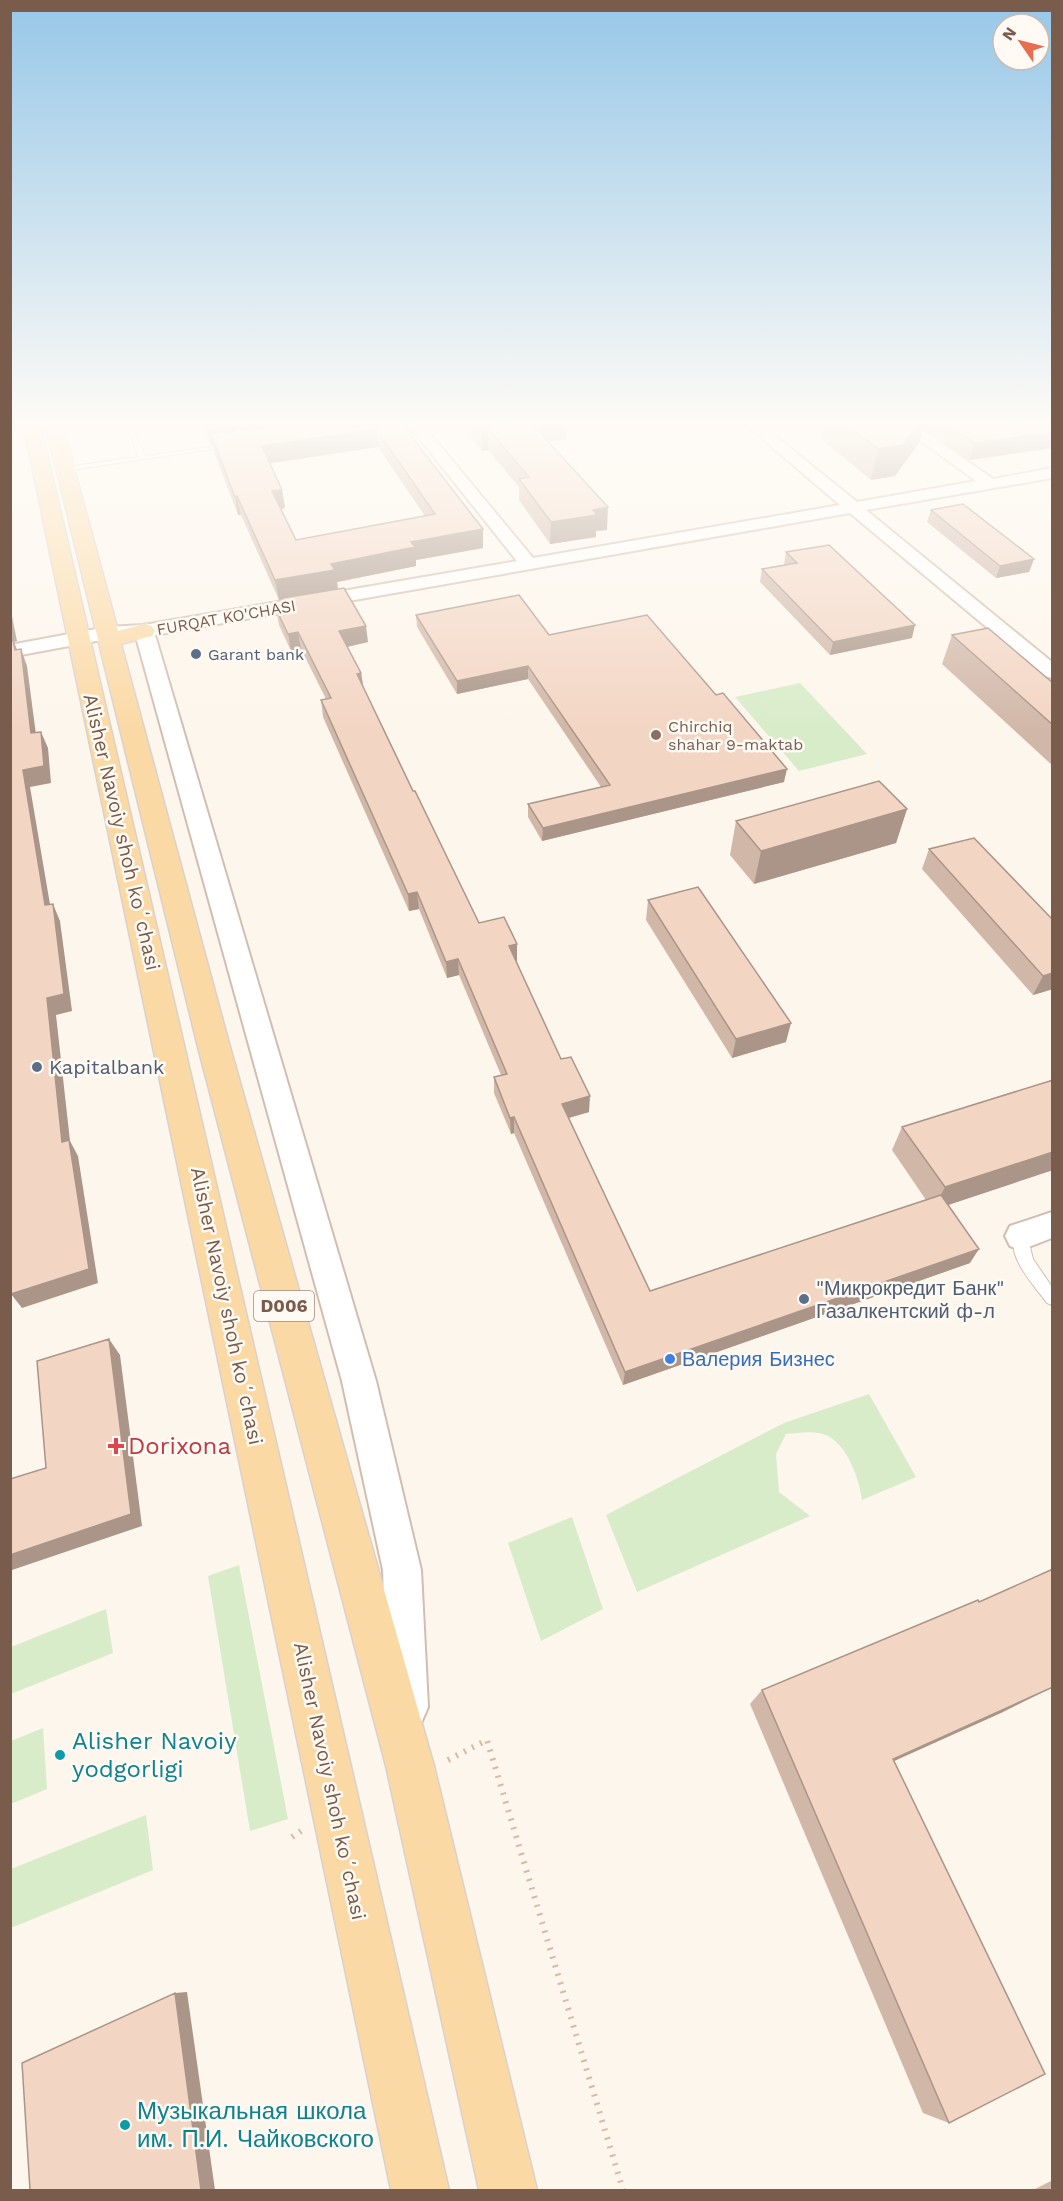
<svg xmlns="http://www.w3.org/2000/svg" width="1063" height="2201" viewBox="0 0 1063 2201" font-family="'Work Sans',sans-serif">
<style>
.green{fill:#d8ecc9}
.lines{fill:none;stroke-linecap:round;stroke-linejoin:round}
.lane-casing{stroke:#d1beb0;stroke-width:2}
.street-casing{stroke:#d1beb0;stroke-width:4}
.primary-casing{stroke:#dad1cd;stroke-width:3}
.path{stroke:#d9b8a5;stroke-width:6;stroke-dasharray:2 7;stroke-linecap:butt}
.lane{fill:#fff;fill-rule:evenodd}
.street{fill:#fff;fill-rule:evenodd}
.primary{fill:#fbd9a5;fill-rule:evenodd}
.wall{fill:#d1b7a8;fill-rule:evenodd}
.shaded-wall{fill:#aa9588}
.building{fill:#f3d5c3;stroke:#aa9588;stroke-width:1.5;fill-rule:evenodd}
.service-dot{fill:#5c6f8a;stroke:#fffaf3;stroke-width:2}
.education-dot{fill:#8d6e63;stroke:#fffaf3;stroke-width:2}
.shop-dot{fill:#3f7fe0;stroke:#fffaf3;stroke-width:2}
.health-dot{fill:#e0444e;stroke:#fffaf3;stroke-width:2}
.culture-dot{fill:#0f9aa8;stroke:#fffaf3;stroke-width:2}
.labels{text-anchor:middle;stroke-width:5;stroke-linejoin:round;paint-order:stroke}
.far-street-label{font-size:16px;fill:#7a5c4d;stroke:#fffaf3}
.far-service-label{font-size:16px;fill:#4e5e75;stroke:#fffaf3;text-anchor:start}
.far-education-label{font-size:16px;fill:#785e54;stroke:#fffaf3;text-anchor:start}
.shield{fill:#fffaf3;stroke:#a28b7f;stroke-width:1.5}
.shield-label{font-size:18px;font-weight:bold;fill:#7a5c4d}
.street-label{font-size:20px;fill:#7a5c4d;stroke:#fffaf3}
.service-label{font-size:20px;fill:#4e5e75;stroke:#fffaf3;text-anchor:start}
.shop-label{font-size:20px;fill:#366cbe;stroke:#fffaf3;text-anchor:start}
.near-health-label{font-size:24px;fill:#be3a42;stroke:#fffaf3;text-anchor:start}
.near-culture-label{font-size:24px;fill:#0d838f;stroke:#fffaf3;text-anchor:start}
</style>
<rect width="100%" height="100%" fill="#fdf6ec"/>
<path class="green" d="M 800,683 L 867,754 L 799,771 L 735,697 Z
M 869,1394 L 916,1477 L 862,1500 C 859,1477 845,1437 819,1433 C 809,1431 797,1433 786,1434 L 776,1454 L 779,1492 L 810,1516 L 637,1592 L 606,1515 L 784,1423 Z
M 572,1517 L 603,1609 L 541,1641 L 508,1543 Z
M 239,1565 L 288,1819 L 250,1831 L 208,1576 Z
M 106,1609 L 113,1653 L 11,1694 L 11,1647 Z
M 43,1728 L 47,1789 L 11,1804 L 11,1741 Z
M 146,1815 L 153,1870 L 11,1928 L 11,1869 Z"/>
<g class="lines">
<g class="lane-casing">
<path id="lane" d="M 126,423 L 132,423 L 145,456 L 230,444 L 234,446 L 63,471 L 62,469 L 66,467 L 138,457 Z
M 1021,1230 L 1026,1231 L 1033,1259 L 1052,1287 L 1052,1305 L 1047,1303 C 1034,1285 1004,1255 1016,1231 Z"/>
</g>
<g class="street-casing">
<path id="street" d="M 407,423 L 421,423 L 533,558 L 840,505 L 744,423 L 759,423 L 857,502 L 976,481 L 896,423 L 912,423 L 993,479 L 1052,468 L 1052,478 L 866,510 L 1052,662 L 1052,678 L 1045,676 L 850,513 L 155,635 L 376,1381 L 421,1570 L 428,1707 L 422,1721 L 408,1727 L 394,1721 L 388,1707 L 383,1570 L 342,1381 L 136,637 L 107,639 L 10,657 L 10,645 L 107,627 L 144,625 L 517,561 Z
M 1052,1212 L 1052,1238 L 1021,1250 L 1010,1246 L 1005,1236 L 1010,1226 Z"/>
</g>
<g class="primary-casing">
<path id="primary" d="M 23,423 L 40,423 L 449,2190 L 391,2190 Z
M 45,423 L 62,423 L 118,631 L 144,624 L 152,626 L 155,631 L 152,636 L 121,644 L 230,1047 L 434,1766 L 537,2190 L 479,2190 L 386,1766 L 198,1047 Z"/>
</g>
<path class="path" d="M 448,1760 L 487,1740 L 623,2190
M 292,1837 L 301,1831"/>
<use href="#lane" class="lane"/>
<use href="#street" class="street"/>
<use href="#primary" class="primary"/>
</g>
<path class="wall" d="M 201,423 L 401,423 L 483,548 L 416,560 L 416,566 L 337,582 L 338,589 L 368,642 L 347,647 L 361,673 L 363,687 L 413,791 L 479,923 L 517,944 L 517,961 L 516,961 L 561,1059 L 589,1112 L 569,1118 L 650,1291 L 926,1200 L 892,1150 L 902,1127 L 1053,1080 L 1053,1170 L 948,1205 L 970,1263 L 623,1385 L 514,1133 L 511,1134 L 494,1093 L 494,1077 L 501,1075 L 459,975 L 447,978 L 419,909 L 409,911 L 323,717 L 321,700 L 326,699 L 301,649 L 291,651 L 279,625 L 276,609 L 284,607 L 283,599 L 279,600 L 241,515 L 238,515 L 214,452 L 213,445 L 211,445 ZM 378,447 L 425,516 L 296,540 L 281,509 L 285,508 L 282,490 L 270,463 Z
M 460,423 L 566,423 L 566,439 L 548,441 L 607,530 L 596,531 L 596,537 L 550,544 L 519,500 L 519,487 L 488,450 L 482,451 Z
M 824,423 L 1053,423 L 1053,448 L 969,460 L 923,428 L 919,443 L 895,476 L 871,480 L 821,439 Z
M 931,510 L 1034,559 L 1029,572 L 996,578 L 927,522 Z
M 786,552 L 912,638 L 830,655 L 760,582 L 762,569 L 784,565 Z
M 416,615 L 549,635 L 784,782 L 542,841 L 528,817 L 528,804 L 601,787 L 528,679 L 457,694 L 417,627 Z
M 952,635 L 1053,683 L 1053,766 L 942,664 Z
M 907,809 L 896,843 L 754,884 L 730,855 L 736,821 Z
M 974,838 L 1053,989 L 1033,995 L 922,869 L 929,849 Z
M 648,900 L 786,1042 L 732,1058 L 646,920 Z
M 762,1690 L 1003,1712 L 894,1761 L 949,2123 L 923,2113 L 750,1704 Z
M 1053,2180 L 1053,2190 L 1033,2190 Z"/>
<path class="shaded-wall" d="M 267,423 L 377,423 L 211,434 L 213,445 L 211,445 L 208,430 Z
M 531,423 L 566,423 L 566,439 L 531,444 Z
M 920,423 L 925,423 L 919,443 L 895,476 L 871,480 L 878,449 Z
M 376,429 L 378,447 L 266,464 L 262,446 Z
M 488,429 L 488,450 L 482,451 L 482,430 Z
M 1053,432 L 1053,448 L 969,460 L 975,443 Z
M 282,490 L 285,508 L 275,510 L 272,491 Z
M 237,496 L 241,515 L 238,515 L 235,497 Z
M 608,507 L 607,530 L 596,531 L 596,537 L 550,544 L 551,522 L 593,510 Z
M 483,529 L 483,548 L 416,560 L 416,566 L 337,582 L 338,589 L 279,600 L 275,580 L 331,564 L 411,542 Z
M 1034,559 L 1029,572 L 996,578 L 1000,566 Z
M 10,606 L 17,641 L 14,642 L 20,657 L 10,643 Z
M 915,625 L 912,638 L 830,655 L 833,642 Z
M 366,626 L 368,642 L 342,648 L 339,631 Z
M 298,632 L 301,649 L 291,651 L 288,634 Z
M 21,649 L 27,666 L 38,750 L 31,733 Z
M 528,666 L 528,679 L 457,694 L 457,681 Z
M 361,673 L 364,690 L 357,674 Z
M 41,732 L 48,748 L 51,783 L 30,787 L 53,922 L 45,905 L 23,770 Z
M 787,769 L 784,782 L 542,841 L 543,828 Z
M 907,809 L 896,843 L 754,884 L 761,851 Z
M 417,892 L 419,909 L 409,911 L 408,894 Z
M 53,904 L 60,921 L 72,1011 L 56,1015 L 70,1141 L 78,1156 L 98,1283 L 22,1308 L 11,1294 L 47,998 Z
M 517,944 L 517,961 L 509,963 L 509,946 Z
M 458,959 L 459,975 L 447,978 L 446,962 Z
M 1053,973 L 1053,989 L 1033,995 L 1043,976 Z
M 791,1023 L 786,1042 L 732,1058 L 736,1039 Z
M 590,1096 L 589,1112 L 561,1120 L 562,1104 Z
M 514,1117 L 514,1133 L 511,1134 L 510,1118 Z
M 1053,1152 L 1053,1170 L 933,1210 L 945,1187 Z
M 979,1249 L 970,1263 L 623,1385 L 625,1372 Z
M 109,1339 L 120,1355 L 142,1526 L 12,1570 L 10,1569 L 10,1555 Z
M 1053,1687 L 1003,1712 L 874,1770 L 893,1759 Z
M 187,1992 L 215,2190 L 201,2190 L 175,1993 Z"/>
<path class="building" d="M 204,423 L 267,423 L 208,430 Z
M 296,423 L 401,423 L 483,529 L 411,542 L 415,547 L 331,564 L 335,570 L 275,580 L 237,496 L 235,497 L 211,434 ZM 376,429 L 435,514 L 296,540 L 272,491 L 282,490 L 262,446 Z
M 476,423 L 533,423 L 531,423 L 608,507 L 593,510 L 597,515 L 551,522 L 519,479 L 529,477 L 488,429 L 482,430 Z
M 844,423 L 920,423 L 903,445 L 878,449 Z
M 945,423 L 1053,423 L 1053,432 L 975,443 Z
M 963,504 L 1034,559 L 1000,566 L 931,510 Z
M 829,545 L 915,625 L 833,642 L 762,569 L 797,563 L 786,552 Z
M 344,588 L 366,626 L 339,631 L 361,673 L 357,674 L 413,791 L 415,791 L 479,923 L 504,917 L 517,944 L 509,946 L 561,1059 L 571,1057 L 590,1096 L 562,1104 L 650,1291 L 941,1195 L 979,1249 L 625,1372 L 514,1117 L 510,1118 L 494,1077 L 507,1074 L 458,959 L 446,962 L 417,892 L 408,894 L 321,700 L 331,698 L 298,632 L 288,634 L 276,609 L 286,607 L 283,598 Z
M 519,595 L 549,635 L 647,615 L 716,695 L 723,693 L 787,769 L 543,828 L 528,804 L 610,785 L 528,666 L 457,681 L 416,615 Z
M 988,628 L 1053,683 L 1053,725 L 952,635 Z
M 10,641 L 13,641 L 15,650 L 21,649 L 31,733 L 41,732 L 44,766 L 23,770 L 45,905 L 53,904 L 64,994 L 47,998 L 62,1142 L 69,1140 L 89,1269 L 11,1294 Z
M 879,781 L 907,809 L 761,851 L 736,821 Z
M 974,838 L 1053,920 L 1053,973 L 1043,976 L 929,849 Z
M 698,887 L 791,1023 L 736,1039 L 648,900 Z
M 1053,1080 L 1053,1152 L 945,1187 L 902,1127 Z
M 109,1339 L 131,1514 L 10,1555 L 10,1479 L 46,1468 L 37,1361 Z
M 1053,1569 L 1053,1687 L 893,1759 L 1045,2074 L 949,2123 L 762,1690 L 978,1600 L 979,1602 Z
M 175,1993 L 201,2190 L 30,2190 L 22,2063 Z"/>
<linearGradient id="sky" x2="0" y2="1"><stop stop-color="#97c7e8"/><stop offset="0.58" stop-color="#fefbf6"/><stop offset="1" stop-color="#fefbf6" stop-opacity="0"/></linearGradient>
<rect width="1063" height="731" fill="url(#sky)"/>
<g class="service-dot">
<circle cx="196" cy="654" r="6"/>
<circle cx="37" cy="1067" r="6"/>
<circle cx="804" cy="1299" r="6"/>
</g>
<circle class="education-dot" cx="656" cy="735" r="6"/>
<circle class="shop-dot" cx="670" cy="1359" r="6"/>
<path class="health-dot" d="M113 1437h6v6h6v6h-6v6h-6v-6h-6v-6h6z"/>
<g class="culture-dot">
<circle cx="60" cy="1755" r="6"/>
<circle cx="125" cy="2125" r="6"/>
</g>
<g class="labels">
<g class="far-street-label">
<text transform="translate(226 617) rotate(-10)" y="6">FURQAT KO'CHASI</text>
</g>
<g class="far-service-label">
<text x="208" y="660">Garant bank</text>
</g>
<g class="far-education-label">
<text x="668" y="732">Chirchiq<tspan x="668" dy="18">shahar 9-maktab</tspan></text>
</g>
<rect class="shield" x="254" y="1291" width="60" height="30" rx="4.5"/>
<g class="shield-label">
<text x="284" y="1312">D006</text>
</g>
<g class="street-label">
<text transform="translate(122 832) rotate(77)" y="7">Alisher Navoiy shoh koʻchasi</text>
<text transform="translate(227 1306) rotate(78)" y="7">Alisher Navoiy shoh koʻchasi</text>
<text transform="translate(330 1781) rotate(78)" y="7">Alisher Navoiy shoh koʻchasi</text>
</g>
<g class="service-label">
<text x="49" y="1074">Kapitalbank</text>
<text x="816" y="1295">"Микрокредит Банк"<tspan x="816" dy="23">Газалкентский ф-л</tspan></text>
</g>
<g class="shop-label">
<text x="682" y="1366">Валерия Бизнес</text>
</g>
<g class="near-health-label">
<text x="128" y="1454">Dorixona</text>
</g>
<g class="near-culture-label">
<text x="72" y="1749">Alisher Navoiy<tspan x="72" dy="28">yodgorligi</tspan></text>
<text x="137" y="2119">Музыкальная школа<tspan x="137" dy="28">им. П.И. Чайковского</tspan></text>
</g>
</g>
<rect width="1063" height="2201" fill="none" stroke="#7a5c4d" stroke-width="24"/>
<g transform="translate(1021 42) rotate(305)"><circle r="28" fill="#fffaf3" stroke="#cabbb1" stroke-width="1.5"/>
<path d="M0-4.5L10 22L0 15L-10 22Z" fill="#e76f51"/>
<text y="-9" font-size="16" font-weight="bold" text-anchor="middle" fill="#7a5c4d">N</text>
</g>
</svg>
